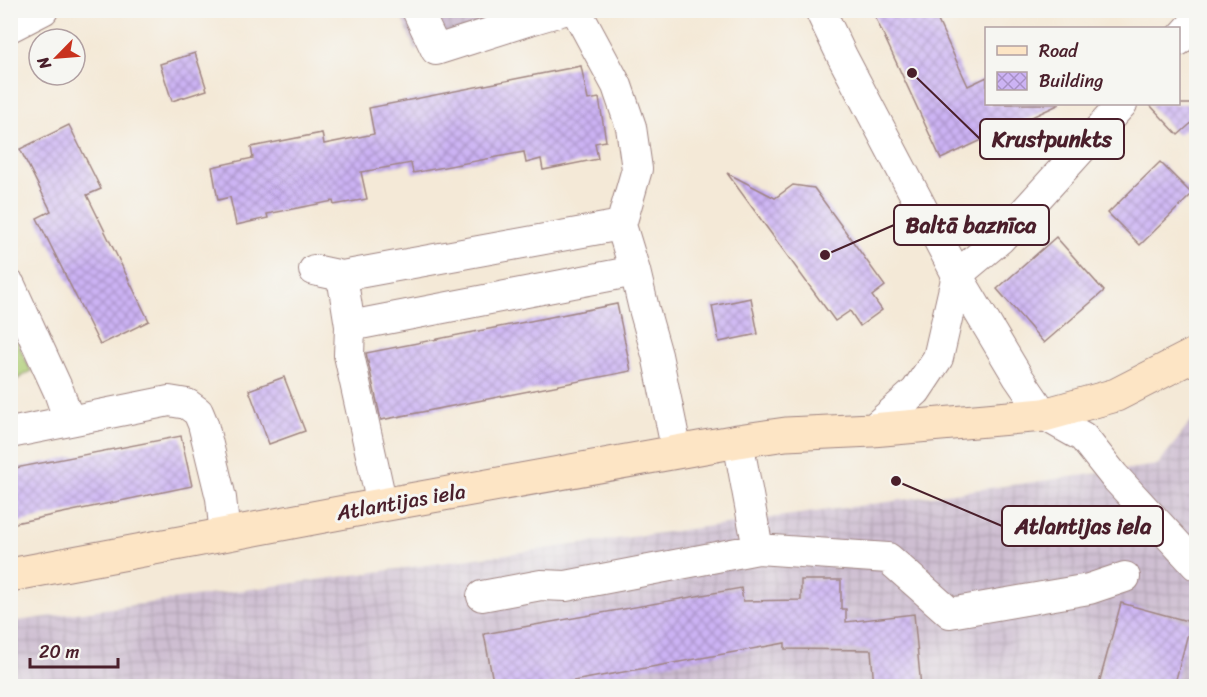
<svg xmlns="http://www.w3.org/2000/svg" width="1207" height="697" viewBox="0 0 1207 697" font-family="Sriracha,sans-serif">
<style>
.industrial{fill:url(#industrial-grid)}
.green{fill:#afce76;stroke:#7c7650;stroke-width:1.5}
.building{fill:url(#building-cross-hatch)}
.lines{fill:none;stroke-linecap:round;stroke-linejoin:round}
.street-casing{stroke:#9f8481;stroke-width:32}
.secondary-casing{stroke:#9f8481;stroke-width:35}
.street{stroke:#fff;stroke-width:30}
.secondary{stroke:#fde5c5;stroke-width:33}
.labels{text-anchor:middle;stroke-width:6;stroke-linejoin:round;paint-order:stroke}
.street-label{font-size:21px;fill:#4a1f2b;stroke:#f6f6f2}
.leader{fill:none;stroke:#4a1f2b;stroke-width:2}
.callout-dot{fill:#4a1f2b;stroke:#f6f6f2;stroke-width:2}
.callout{fill:#f6f6f2;stroke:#4a1f2b;stroke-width:2}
.callout-label{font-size:22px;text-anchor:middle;font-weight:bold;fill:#4a1f2b}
</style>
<defs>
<pattern id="industrial-grid" width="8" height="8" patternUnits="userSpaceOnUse" patternTransform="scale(1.5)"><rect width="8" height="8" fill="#cebed1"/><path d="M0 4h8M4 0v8" fill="none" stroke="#b2a3b4"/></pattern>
<pattern id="building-cross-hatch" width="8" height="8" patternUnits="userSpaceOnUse" patternTransform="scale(1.5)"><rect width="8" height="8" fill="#ccb3f4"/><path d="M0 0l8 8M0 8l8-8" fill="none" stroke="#a891c6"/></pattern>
</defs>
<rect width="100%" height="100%" fill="#f6f6f2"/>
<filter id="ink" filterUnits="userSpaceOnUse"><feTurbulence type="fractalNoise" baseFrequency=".0167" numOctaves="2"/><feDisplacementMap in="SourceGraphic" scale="12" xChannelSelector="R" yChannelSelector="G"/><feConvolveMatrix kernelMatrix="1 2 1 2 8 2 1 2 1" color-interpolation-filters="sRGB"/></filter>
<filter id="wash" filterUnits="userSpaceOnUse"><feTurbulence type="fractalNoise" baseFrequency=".008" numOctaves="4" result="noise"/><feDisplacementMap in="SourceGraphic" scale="24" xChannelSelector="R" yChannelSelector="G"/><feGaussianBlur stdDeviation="1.35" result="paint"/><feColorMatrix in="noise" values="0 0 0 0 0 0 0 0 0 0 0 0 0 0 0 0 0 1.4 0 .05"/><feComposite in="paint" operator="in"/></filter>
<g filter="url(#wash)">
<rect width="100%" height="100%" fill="#f4e9d7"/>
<path class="industrial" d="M 399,11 L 516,11 L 519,17 L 415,50 Z
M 1196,415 L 1196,686 L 11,686 L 10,622 L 1158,465 Z"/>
<path class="green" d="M 11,329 L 31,371 L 11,383 L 10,383 Z"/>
<g id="blocks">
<path class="building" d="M 872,10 L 933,10 L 968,86 L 987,77 L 987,104 L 1060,104 L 941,159 Z
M 195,53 L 207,90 L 172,101 L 160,64 Z
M 581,66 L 588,100 L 599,98 L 606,141 L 595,143 L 598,159 L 543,170 L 541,159 L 526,163 L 524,152 L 413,173 L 411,163 L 361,172 L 367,199 L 334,205 L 333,201 L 267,214 L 268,218 L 236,225 L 230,197 L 218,200 L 212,167 L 253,158 L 251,147 L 322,133 L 324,144 L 374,134 L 369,108 Z
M 1149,104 L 1197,104 L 1197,118 L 1178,135 Z
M 69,125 L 101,189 L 87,195 L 149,321 L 100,345 L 37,218 L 51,211 L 20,149 Z
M 1160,162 L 1192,194 L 1140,245 L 1108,213 Z
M 727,173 L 775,198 L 793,185 L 814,188 L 885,286 L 872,296 L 882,310 L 860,326 L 850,311 L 835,321 Z
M 1056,237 L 1104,291 L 1044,343 L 997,289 Z
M 751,298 L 758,334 L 719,342 L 712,306 Z
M 617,304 L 631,371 L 381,420 L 366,353 Z
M 284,377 L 305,431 L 269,444 L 249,390 Z
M 181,436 L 192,486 L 10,524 L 10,469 Z
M 801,580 L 841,580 L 841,609 L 846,609 L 846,622 L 914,614 L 921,687 L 874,687 L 871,650 L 785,649 L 785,643 L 540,687 L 494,687 L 484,634 L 741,588 L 743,601 L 801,600 Z
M 1121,603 L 1191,622 L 1174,687 L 1098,687 Z"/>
</g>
</g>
<g filter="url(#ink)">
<use href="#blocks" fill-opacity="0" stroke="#9f8481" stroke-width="1.5"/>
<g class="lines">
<g class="street-casing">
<path id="street" d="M 417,10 L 436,50 L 530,20 L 564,10
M 576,10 L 617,86 L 631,127 L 637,169 L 621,225 L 635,271 L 644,309 L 657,355 L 677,452
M 820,10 L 842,56 L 957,275 L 1018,377 L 1044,415 L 1083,437 L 1114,476 L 1196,565
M 10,27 L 43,10
M 1178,41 L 1196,21
M 314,270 L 342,276 L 621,225
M 957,275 L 1000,239 L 1122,104
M 342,276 L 350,326 L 349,355 L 382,505
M 10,285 L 59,392 L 69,421
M 350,326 L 635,271
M 872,430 L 916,391 L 938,358 L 957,275
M 10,433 L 169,401 L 187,404 L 198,412 L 203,424 L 221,498 L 225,535
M 738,441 L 758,549 L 888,558 L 950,613 L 1089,589 L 1125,577
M 482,596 L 541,585 L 566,586 L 758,549"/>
</g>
<g class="secondary-casing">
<path id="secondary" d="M 10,575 L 382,505 L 738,441 L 786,434 L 872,430 L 1044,415 L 1116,395 L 1196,354"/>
</g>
<use href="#street" class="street"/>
<use href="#secondary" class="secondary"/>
</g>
</g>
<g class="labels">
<g class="street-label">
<text transform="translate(401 502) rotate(-10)" y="7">Atlantijas iela</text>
</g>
</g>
<path class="leader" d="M912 73L980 139M825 255L894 225M896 481L1002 526"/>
<g class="callout-dot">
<circle cx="912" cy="73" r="6"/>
<circle cx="825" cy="255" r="6"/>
<circle cx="896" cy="481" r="6"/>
</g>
<g class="callout">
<rect x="980" y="119" width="144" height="40" rx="6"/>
<rect x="894" y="205" width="155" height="40" rx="6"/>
<rect x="1002" y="506" width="161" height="40" rx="6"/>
</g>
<g class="callout-label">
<text x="1052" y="147">Krustpunkts</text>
<text x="971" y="233">Baltā baznīca</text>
<text x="1083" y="534">Atlantijas iela</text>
</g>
<rect width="1207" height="697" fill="none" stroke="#f6f6f2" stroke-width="36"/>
<rect x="985" y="27" width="195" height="78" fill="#f6f6f2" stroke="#b1a0a2" stroke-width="1.5"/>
<rect x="997" y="46" width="30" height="9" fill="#fde5c5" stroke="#b1a0a2" stroke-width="1.5"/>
<text x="1039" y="57" font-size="18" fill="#4a1f2b">Road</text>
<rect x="997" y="72" width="30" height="18" fill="url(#building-cross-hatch)" stroke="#b1a0a2" stroke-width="1.5"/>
<text x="1039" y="87" font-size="18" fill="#4a1f2b">Building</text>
<g transform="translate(57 57) rotate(245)"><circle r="28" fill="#f6f6f2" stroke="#b1a0a2" stroke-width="1.5"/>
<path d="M0-4.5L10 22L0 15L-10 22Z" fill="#c8321e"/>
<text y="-9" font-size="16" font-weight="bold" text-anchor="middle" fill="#4a1f2b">N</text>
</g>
<path d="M30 658v9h88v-9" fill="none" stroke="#4a1f2b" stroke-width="3"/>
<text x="39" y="658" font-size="18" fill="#4a1f2b" stroke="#f6f6f2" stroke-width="4.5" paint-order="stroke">20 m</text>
</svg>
